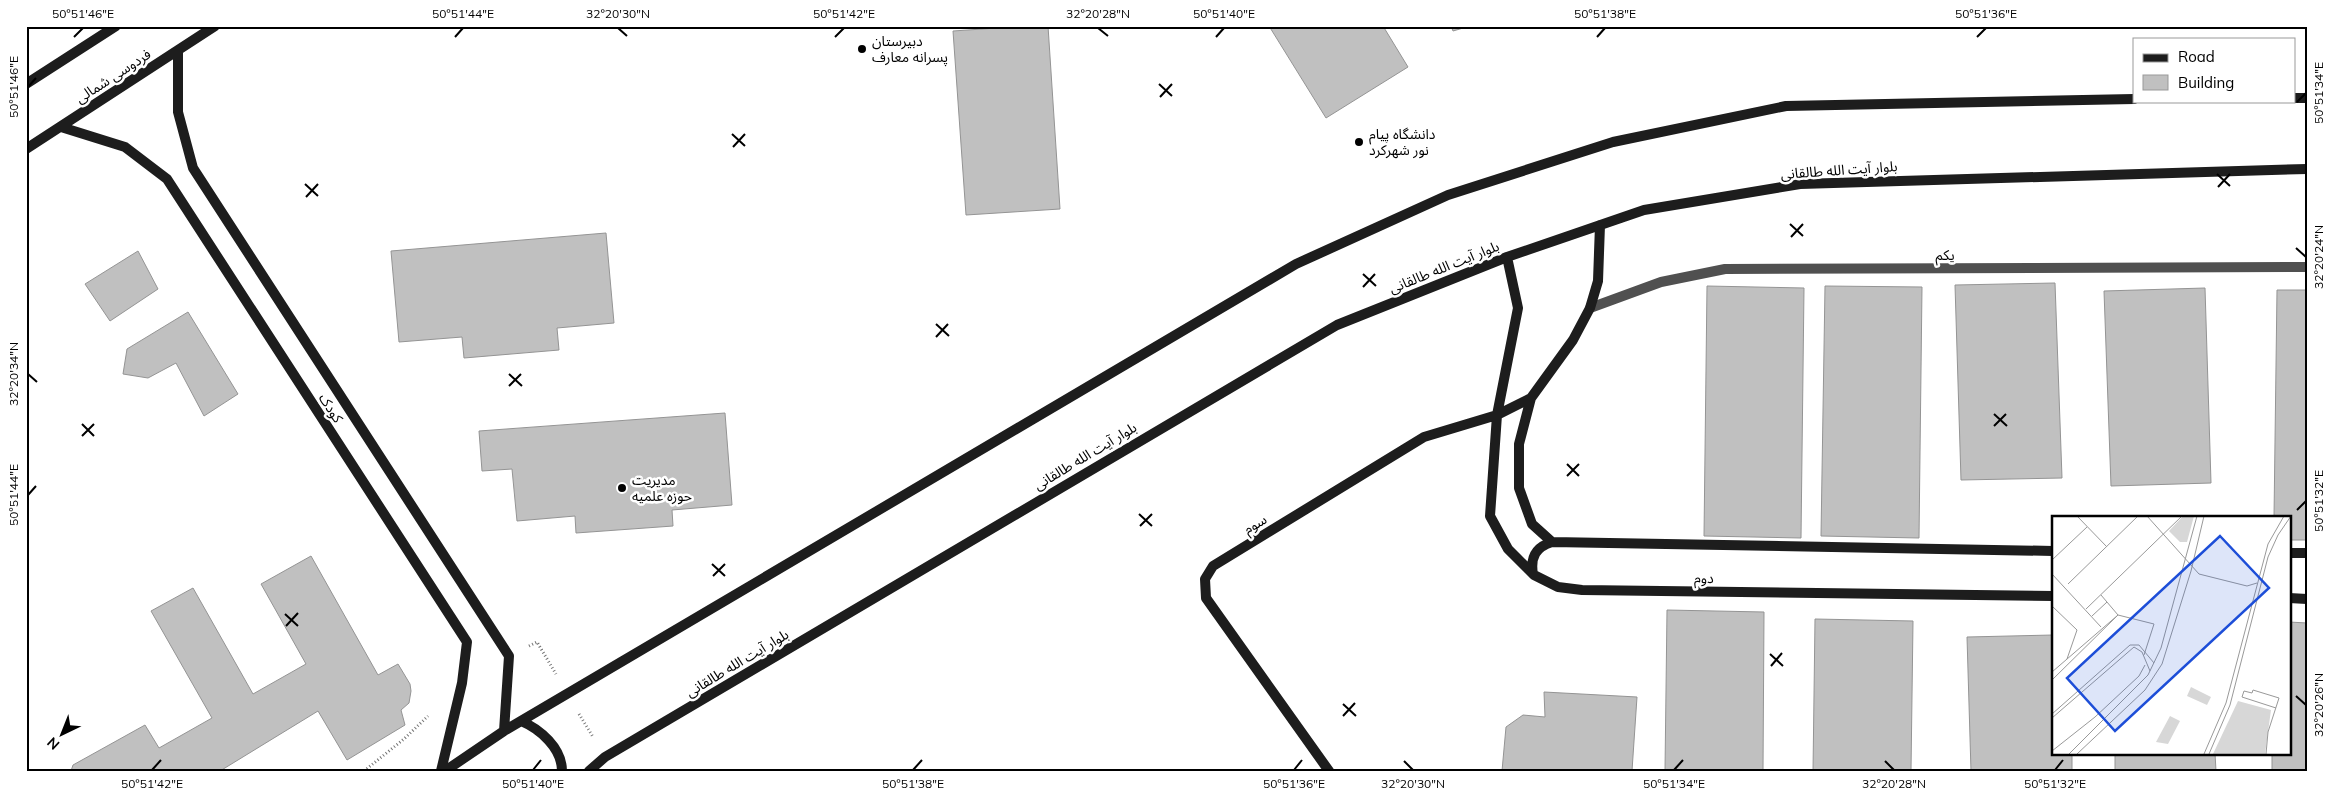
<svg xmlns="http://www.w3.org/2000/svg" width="2333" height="797" viewBox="0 0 2333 797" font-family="Mulish,'Noto Sans Arabic',sans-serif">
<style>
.building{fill:#c0c0c0;stroke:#949494}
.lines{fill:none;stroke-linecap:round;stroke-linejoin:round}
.path{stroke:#727272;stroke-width:3;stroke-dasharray:1 2.5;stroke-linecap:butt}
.street{stroke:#505050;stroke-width:10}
.secondary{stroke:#1d1d1d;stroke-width:10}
.ticks{fill:none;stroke:#000;stroke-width:2}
.poi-dot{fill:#000;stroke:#fff;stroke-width:2}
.labels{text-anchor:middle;stroke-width:5;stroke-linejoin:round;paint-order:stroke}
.poi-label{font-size:14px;fill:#000;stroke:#fff;text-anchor:start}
.street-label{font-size:14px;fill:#000;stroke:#fff}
.inset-road{fill:none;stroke:#999;stroke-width:1}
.view{fill:#1d4ed8;fill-opacity:0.15;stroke:#1d4ed8;stroke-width:2.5}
.inset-edge{fill:none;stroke:#000;stroke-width:2.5}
.neatline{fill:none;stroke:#000;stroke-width:2}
.ticks-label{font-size:12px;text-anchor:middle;fill:#000}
</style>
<rect width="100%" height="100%" fill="#fff"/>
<path class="building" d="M 1026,26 L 1048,26 L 1060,209 L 966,215 L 953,31 Z
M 1269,26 L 1383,26 L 1408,67 L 1326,118 Z
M 1451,26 L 1470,26 L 1453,31 Z
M 606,233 L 614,323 L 557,328 L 559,350 L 464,358 L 462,337 L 399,342 L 391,251 Z
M 138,251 L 158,289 L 110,321 L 85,284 Z
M 2055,283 L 2062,478 L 1961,480 L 1955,285 Z
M 1707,286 L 1804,288 L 1801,538 L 1704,536 Z
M 1825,286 L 1922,287 L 1919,538 L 1821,536 Z
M 2205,288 L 2211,483 L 2111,486 L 2104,291 Z
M 2277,290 L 2307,290 L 2307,540 L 2289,540 L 2289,517 L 2274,517 Z
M 188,312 L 238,394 L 204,416 L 176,363 L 148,378 L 123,374 L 127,349 Z
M 725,413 L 732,505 L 672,510 L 673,526 L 576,533 L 575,516 L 517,521 L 512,469 L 482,471 L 479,431 Z
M 311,556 L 378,675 L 398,664 L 410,684 L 411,691 L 409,703 L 401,710 L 405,725 L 347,760 L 318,711 L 220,771 L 71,771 L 73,765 L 145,725 L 159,748 L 212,718 L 151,611 L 193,588 L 253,694 L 306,664 L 261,584 Z
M 1667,610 L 1764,612 L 1763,771 L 1665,771 Z
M 1815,619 L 1913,621 L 1911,771 L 1813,771 Z
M 2289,622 L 2307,623 L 2307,771 L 2272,771 L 2272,753 L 2289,753 Z
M 2053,635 L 2053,753 L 2072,753 L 2072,771 L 1971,771 L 1967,637 Z
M 1544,692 L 1637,697 L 1632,771 L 1502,771 L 1506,727 L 1523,715 L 1545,717 Z
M 2115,753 L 2215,753 L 2216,771 L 2115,771 Z"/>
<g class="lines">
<path class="path" d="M 529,646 L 537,642 L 556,674
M 579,714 L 593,737
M 364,771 L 404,739 L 428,716"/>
<path class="street" d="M 1590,308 L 1661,282 L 1725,269 L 2307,267"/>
<path class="secondary" d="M 178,50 L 178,112 L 193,168 L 509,656 L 504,731
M 26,84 L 116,26
M 2294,98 L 2307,98
M 61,127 L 125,147 L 167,179 L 467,642 L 462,683 L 441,771
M 26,149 L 215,26
M 1600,225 L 1598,281 L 1590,308 L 1573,340 L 1531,398 L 1519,444 L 1519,488 L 1532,524 L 1552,542 L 2053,551
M 1507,257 L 1518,308 L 1497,415 L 1490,516 L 1508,549 L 1534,575 L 1558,587 L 1582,590 L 2053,596
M 2289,553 L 2307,553
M 1533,574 C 1530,557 1536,547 1552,542
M 2289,598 L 2307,599
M 521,721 C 540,729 562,748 562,771
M 445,771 L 504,731 L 1296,264 L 1448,195 L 1613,142 L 1786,106 L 2134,99
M 589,771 L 605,757 L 1337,325 L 1507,257 L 1644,210 L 1800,184 L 2307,169
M 1329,771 L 1206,598 L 1205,579 L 1213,566 L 1424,437 L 1497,415 L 1531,398"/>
</g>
<path class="ticks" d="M 618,28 L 627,36M 1098,28 L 1108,36M 74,37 L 83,28M 455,37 L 463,28M 835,37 L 844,28M 1216,37 L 1224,28M 1597,37 L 1605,28M 1977,37 L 1986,28M 1159,84 L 1172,96M 28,87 L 36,78M 1160,97 L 1172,84M 2297,102 L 2306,93M 732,134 L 745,146M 733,147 L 745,134M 2217,174 L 2230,186M 305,184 L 318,196M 2218,187 L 2230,174M 306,197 L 318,184M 1790,224 L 1803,236M 1791,237 L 1803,224M 2296,248 L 2306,257M 1363,274 L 1376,286M 1363,287 L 1375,274M 936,324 L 949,336M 936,337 L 948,324M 28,374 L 37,382M 509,374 L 522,386M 509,386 L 521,374M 1994,414 L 2007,426M 82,424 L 94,436M 1994,426 L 2006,414M 82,436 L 94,424M 1567,464 L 1579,476M 1567,476 L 1579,464M 28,495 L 36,486M 2297,510 L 2306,501M 1139,514 L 1152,526M 1140,526 L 1152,514M 712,564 L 725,576M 713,576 L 725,564M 285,614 L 298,626M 286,626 L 298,613M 1770,654 L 1783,666M 1771,666 L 1782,653M 2296,696 L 2306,705M 1343,704 L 1356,716M 1343,716 L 1355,703M 1404,761 L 1413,770M 1885,761 L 1894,770M 152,770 L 161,760M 533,770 L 541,760M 913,770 L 922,760M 1294,770 L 1302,760M 1674,770 L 1683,760M 2055,770 L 2063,760"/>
<g class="poi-dot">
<circle cx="862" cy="49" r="5"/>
<circle cx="1359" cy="142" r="5"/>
<circle cx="622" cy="488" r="5"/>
</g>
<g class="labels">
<g class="poi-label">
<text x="872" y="46">دبیرستان<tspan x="872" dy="16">پسرانه معارف</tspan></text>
<text x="1369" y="139">دانشگاه پیام<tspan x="1369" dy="16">نور شهرکرد</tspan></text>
<text x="632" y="485">مدیریت<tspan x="632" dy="16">حوزه علمیه</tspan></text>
</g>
<g class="street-label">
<text transform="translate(113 76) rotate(-33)" y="5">فردوسی شمالی</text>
<text transform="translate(1839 170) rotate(-4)" y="5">بلوار آیت الله طالقانی</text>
<text x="1945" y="260">یکم</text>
<text transform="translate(1444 267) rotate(-22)" y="5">بلوار آیت الله طالقانی</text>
<text transform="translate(331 408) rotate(57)" y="5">کودک</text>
<text transform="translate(1085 456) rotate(-31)" y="5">بلوار آیت الله طالقانی</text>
<text transform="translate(1255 524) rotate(-31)" y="5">سوم</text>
<text transform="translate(1704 578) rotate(1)" y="5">دوم</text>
<text transform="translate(737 663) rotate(-31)" y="5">بلوار آیت الله طالقانی</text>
</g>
</g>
<g transform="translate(2052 516)">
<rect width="239" height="239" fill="#fff"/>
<path d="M 131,0 L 142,0 L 135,26 L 128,26 L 117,15 ZM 139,171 L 159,181 L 155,189 L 135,180 ZM 186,185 L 219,194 L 213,238 L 161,238 ZM 118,200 L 128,205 L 116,228 L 104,226 Z" fill="#d7d7d7"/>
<path class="inset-road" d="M 25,0 L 55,31M 95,0 L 147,58 L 195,70 L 205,67M 0,44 L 35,11M 0,58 L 49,111M 16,68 L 86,0M 49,79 L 66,99M 0,90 L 25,114 L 15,143M 34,93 L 130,0M 40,100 L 55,86M 0,156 L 66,99 L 102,108 L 92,139M 0,164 L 66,99M 0,198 L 78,129 L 87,129 L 102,147M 0,202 L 82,131 L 90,136 L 98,155M 0,235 L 43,201 L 87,160 L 93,149M 17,238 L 96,159 L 109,132 L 145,0M 25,238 L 93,174 L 110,148 L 139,55 L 152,0M 152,238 L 174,187 L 216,28 L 232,0M 157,238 L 178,189 L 216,41 L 226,19 L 239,0M 214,238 L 216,216 L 227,182 L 201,174 L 200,177 L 192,175 L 190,181 L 224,192"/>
<path class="view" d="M 168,20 L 217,72 L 63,215 L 15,162 Z"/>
<rect width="239" height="239" class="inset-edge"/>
</g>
<rect width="2333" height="797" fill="none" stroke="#ffffff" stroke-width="55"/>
<rect x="2133" y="38" width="162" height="65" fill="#ffffff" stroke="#999999"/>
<rect x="2143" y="54" width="25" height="8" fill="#1d1d1d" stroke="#999999"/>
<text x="2178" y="62" font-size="15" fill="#000000">Road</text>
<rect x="2143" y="75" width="25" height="15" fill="#c0c0c0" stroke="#999999"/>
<text x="2178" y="88" font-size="15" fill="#000000">Building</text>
<g transform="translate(62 734) rotate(223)" stroke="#ffffff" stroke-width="4" paint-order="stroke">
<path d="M0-4L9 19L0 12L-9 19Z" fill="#000000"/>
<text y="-8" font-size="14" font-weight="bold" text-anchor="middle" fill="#000000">N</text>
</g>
<rect x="28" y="28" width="2278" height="742" class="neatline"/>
<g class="ticks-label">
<text x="83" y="18">50°51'46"E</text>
<text x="463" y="18">50°51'44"E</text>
<text x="618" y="18">32°20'30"N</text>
<text x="844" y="18">50°51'42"E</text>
<text x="1098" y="18">32°20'28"N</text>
<text x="1224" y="18">50°51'40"E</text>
<text x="1605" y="18">50°51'38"E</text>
<text x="1986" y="18">50°51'36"E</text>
<text transform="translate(14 87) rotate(-90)" y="4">50°51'46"E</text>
<text transform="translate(2319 93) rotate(-90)" y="4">50°51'34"E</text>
<text transform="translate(2319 257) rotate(-90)" y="4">32°20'24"N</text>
<text transform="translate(14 374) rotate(-90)" y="4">32°20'34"N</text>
<text transform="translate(14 495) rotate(-90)" y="4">50°51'44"E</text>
<text transform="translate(2319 501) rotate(-90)" y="4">50°51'32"E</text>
<text transform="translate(2319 705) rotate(-90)" y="4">32°20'26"N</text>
<text x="152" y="788">50°51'42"E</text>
<text x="533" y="788">50°51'40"E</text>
<text x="913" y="788">50°51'38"E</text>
<text x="1294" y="788">50°51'36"E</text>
<text x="1413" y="788">32°20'30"N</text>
<text x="1674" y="788">50°51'34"E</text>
<text x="1894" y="788">32°20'28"N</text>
<text x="2055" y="788">50°51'32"E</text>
</g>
</svg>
